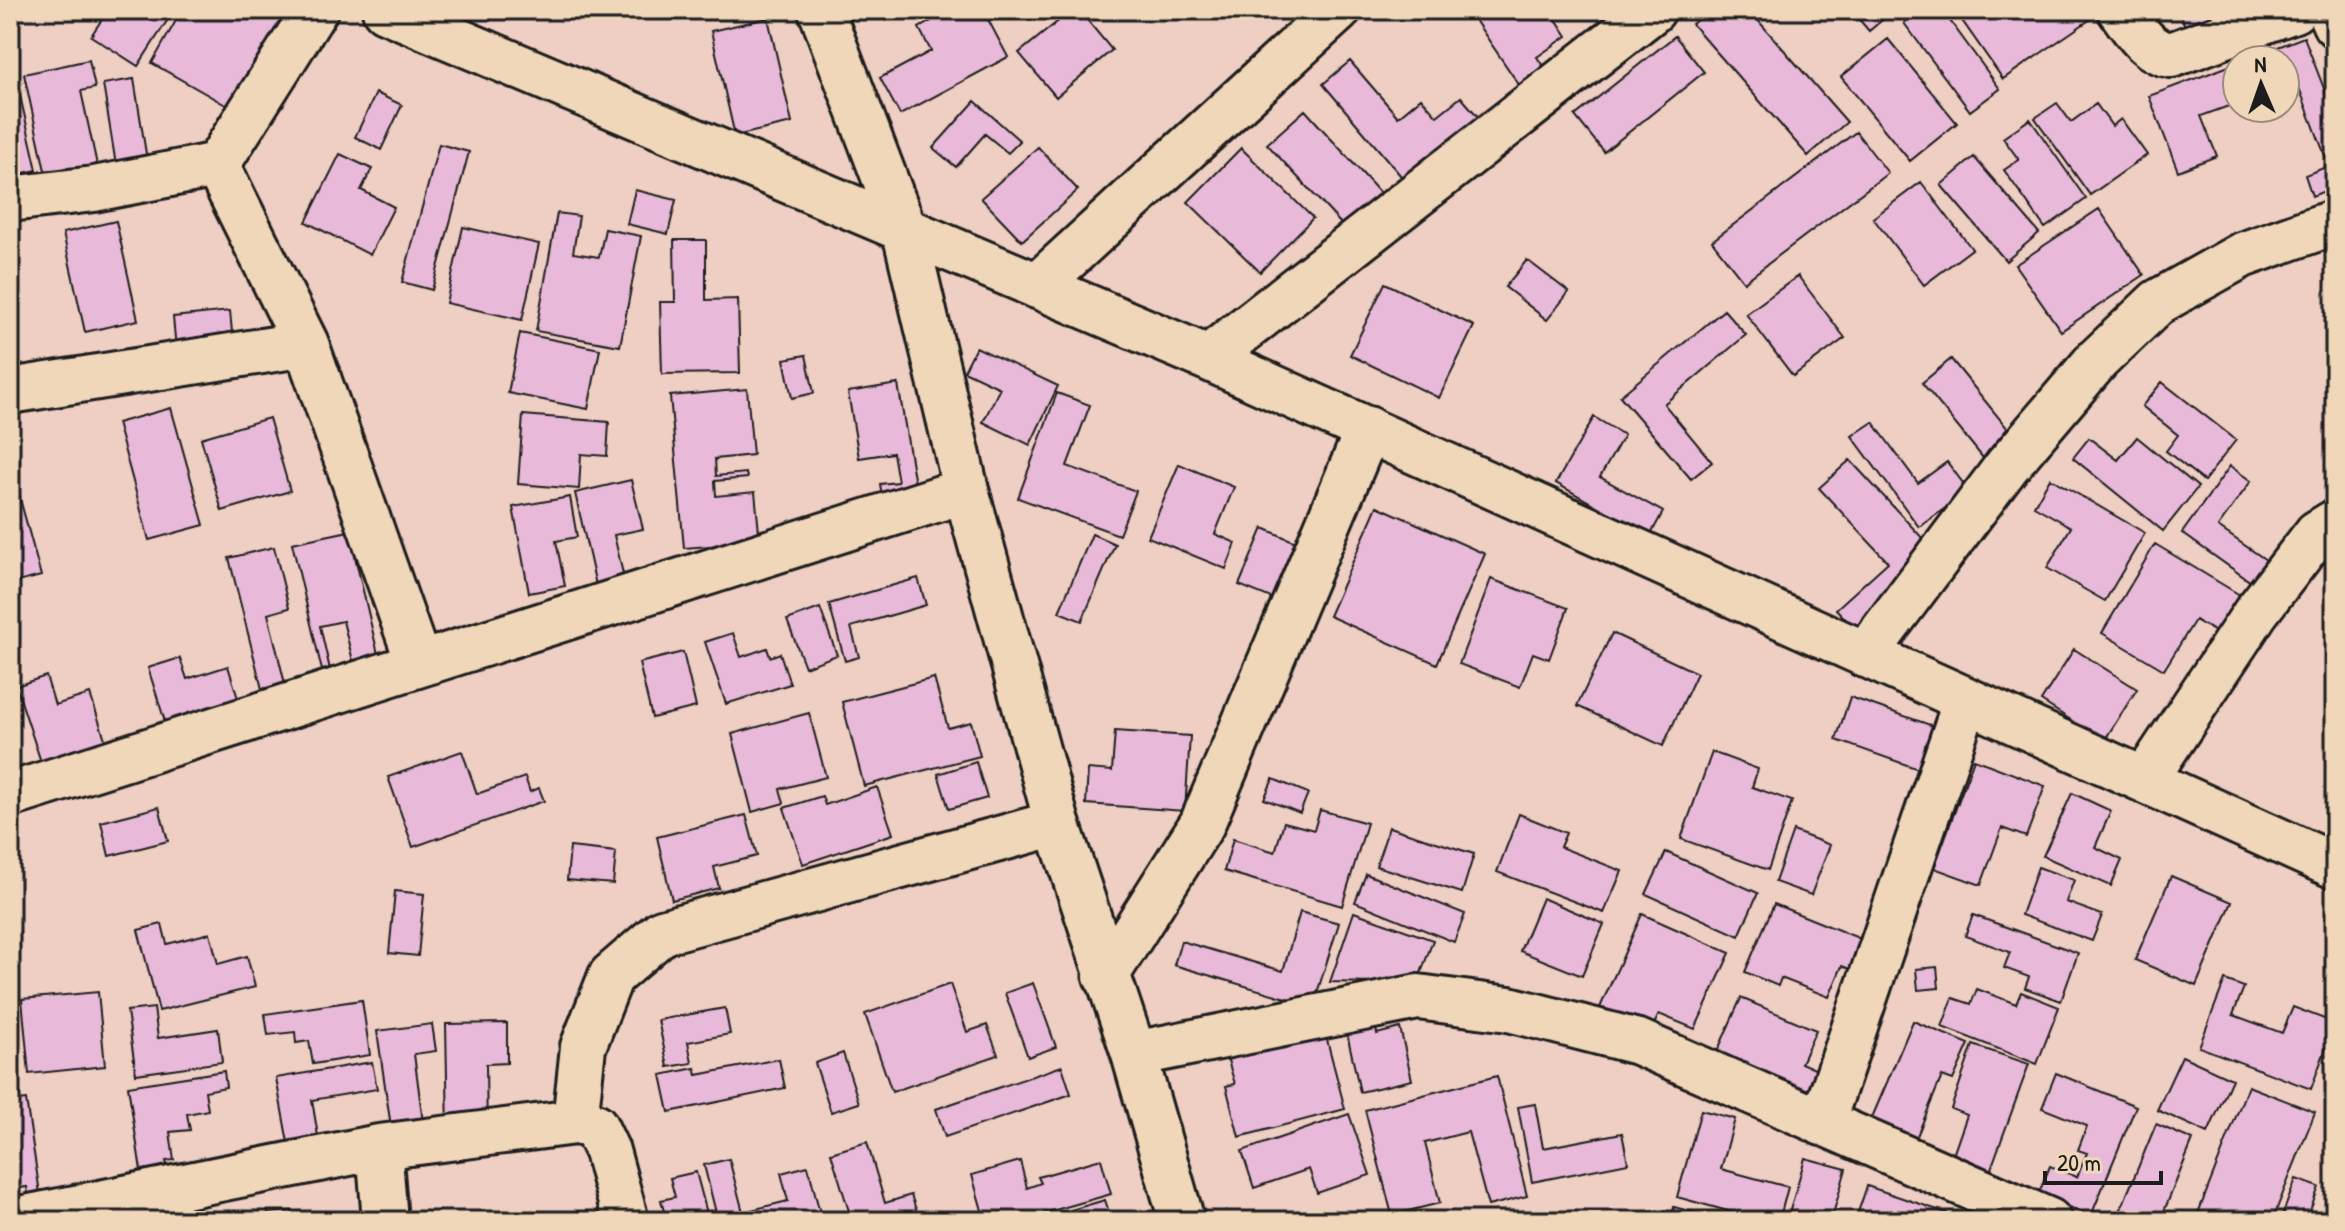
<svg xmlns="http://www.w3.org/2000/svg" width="2345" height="1231" viewBox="0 0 2345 1231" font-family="'Patrick Hand',sans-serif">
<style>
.building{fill:#e9b9da;stroke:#1c1c1c;stroke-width:2}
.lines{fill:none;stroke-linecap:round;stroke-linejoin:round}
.minor-casing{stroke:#1c1c1c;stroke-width:50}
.minor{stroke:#f1d7b9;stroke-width:44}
</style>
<rect width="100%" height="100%" fill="#efcec3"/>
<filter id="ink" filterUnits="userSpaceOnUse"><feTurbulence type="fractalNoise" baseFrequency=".0125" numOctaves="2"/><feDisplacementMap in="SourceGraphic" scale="16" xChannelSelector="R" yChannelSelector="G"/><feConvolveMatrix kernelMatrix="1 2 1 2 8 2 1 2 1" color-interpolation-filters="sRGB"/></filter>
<g filter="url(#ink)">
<path class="building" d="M 108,10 L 174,10 L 138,66 L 91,36 Z
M 182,10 L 271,10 L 297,25 L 245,116 L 152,63 Z
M 951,10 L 983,10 L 1008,57 L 900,115 L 880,78 L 931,51 L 919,28 Z
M 1072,10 L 1079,10 L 1112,50 L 1056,97 L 1019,53 Z
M 1490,10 L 1570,10 L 1556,19 L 1567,36 L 1537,57 L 1551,78 L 1526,95 L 1475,20 Z
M 1709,10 L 1749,10 L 1847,122 L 1808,156 L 1692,24 Z
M 1851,10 L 1894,10 L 1869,31 Z
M 1922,10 L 1942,10 L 2000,89 L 1970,111 L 1904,23 Z
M 1975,10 L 2104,10 L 2003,79 L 1961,19 Z
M 2180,10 L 2247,10 L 2187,35 Z
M 768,18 L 792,123 L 735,136 L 711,31 Z
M 1675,36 L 1704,72 L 1604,152 L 1575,116 Z
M 2304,37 L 2335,117 L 2335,187 L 2312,196 L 2305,175 L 2329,166 L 2296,80 L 2285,84 L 2285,60 L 2244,60 Z
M 1888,39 L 1957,123 L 1910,161 L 1841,77 Z
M 89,60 L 95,88 L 81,91 L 100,179 L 49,189 L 24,74 Z
M 1350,61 L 1398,117 L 1421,98 L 1437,116 L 1461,97 L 1480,119 L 1406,182 L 1323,84 Z
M 2237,63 L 2237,103 L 2201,116 L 2217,156 L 2178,171 L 2149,96 Z
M 15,74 L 37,170 L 10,176 L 10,75 Z
M 134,79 L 147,160 L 116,165 L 103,84 Z
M 376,93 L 402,105 L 381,150 L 355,137 Z
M 975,101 L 1020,141 L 1008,153 L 985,134 L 956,167 L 933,148 Z
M 2057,103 L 2071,122 L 2096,104 L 2112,126 L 2121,119 L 2147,155 L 2090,195 L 2035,118 Z
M 1305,110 L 1380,193 L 1343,226 L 1267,144 Z
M 2030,119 L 2086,199 L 2045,228 L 2004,170 L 2019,160 L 2003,138 Z
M 1856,132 L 1888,173 L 1744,282 L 1712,241 Z
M 439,144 L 469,152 L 432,290 L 402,282 Z
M 1038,147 L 1078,190 L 1022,241 L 981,198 Z
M 1241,148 L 1313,218 L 1260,272 L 1188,202 Z
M 340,154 L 372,169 L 361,190 L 394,207 L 370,255 L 306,222 Z
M 1974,157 L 2039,233 L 2006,261 L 1941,185 Z
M 1921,182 L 1972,249 L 1924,285 L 1873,218 Z
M 635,190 L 676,200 L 668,234 L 627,224 Z
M 2099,209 L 2144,275 L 2061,331 L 2015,265 Z
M 557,213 L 579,216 L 573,253 L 599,257 L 605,229 L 641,236 L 620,346 L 536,331 Z
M 116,221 L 138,320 L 85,332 L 63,233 Z
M 463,227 L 539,244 L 522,320 L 446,303 Z
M 674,240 L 706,240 L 706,300 L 738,299 L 740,373 L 662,374 L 660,302 L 675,302 Z
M 1527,260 L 1569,292 L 1547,320 L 1505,287 Z
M 1798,276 L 1845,338 L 1793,376 L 1746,314 Z
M 1385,283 L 1474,326 L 1439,398 L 1350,355 Z
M 1724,310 L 1746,335 L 1664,404 L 1712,462 L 1691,479 L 1620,396 Z
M 230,311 L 233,343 L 176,349 L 173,317 Z
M 520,333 L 600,349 L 588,409 L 508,393 Z
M 976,347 L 1058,386 L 1030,445 L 983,422 L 1000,388 L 964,371 Z
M 806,355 L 814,393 L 792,398 L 784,359 Z
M 1951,359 L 2021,445 L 1992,469 L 1922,383 Z
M 2162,382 L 2236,440 L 2204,481 L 2166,451 L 2178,435 L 2142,406 Z
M 898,384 L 917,496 L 883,502 L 880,484 L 898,482 L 893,453 L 859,458 L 848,392 Z
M 747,389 L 753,455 L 715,459 L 716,476 L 746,473 L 747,478 L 715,481 L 716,496 L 755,492 L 760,542 L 684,548 L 670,396 Z
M 1057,393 L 1090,405 L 1067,466 L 1136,491 L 1119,535 L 1018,498 Z
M 171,408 L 204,525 L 149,540 L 117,423 Z
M 523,415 L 609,422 L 607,456 L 581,454 L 579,489 L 518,484 Z
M 1594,417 L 1624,435 L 1600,477 L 1663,512 L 1650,536 L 1556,483 Z
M 269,418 L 290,491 L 222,511 L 201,438 Z
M 1873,422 L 1918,483 L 1947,462 L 1969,491 L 1919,527 L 1852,436 Z
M 2137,437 L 2198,487 L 2163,531 L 2073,458 L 2089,438 L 2118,460 Z
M 1850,460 L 1938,555 L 1856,630 L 1836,609 L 1888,562 L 1819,488 Z
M 10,462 L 41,576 L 10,584 Z
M 1179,464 L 1234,487 L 1215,534 L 1236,543 L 1226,569 L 1148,537 Z
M 2230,466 L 2251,481 L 2218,527 L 2266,560 L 2251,582 L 2182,533 Z
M 2050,478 L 2145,533 L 2105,601 L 2047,568 L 2071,527 L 2034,506 Z
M 631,480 L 643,529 L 614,535 L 626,587 L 598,594 L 575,493 Z
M 570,497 L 577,537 L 556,541 L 565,586 L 529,593 L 513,507 Z
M 1377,506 L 1485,554 L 1437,664 L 1329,616 Z
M 1263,528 L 1310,548 L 1286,604 L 1239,585 Z
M 349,531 L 381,667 L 356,673 L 343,621 L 320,626 L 331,674 L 323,675 L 292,543 Z
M 1092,534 L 1115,544 L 1082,621 L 1059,612 Z
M 2155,544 L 2245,598 L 2222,636 L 2195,620 L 2164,670 L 2102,633 Z
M 274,547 L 289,608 L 268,614 L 285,684 L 262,689 L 229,558 Z
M 918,578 L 926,605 L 851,627 L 859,657 L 845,661 L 829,604 Z
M 1491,579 L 1568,608 L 1549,659 L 1533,653 L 1520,687 L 1459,664 Z
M 820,608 L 837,655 L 805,667 L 787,620 Z
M 733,633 L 741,657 L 767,648 L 770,657 L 780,653 L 790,684 L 726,704 L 705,642 Z
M 1612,633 L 1697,673 L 1663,746 L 1577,706 Z
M 2074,649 L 2137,689 L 2104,741 L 2041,701 Z
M 683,652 L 696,707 L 652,718 L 639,663 Z
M 180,658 L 187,679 L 228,666 L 240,705 L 167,728 L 148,668 Z
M 46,676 L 55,705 L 90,694 L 108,748 L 43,768 L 16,686 Z
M 934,678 L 948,728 L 971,722 L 980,756 L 864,786 L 842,702 Z
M 1850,697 L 1939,728 L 1924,771 L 1836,740 Z
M 809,713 L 826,777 L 780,789 L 784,803 L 752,812 L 732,734 Z
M 1115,731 L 1190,736 L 1185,811 L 1086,804 L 1088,769 L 1112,771 Z
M 462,751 L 477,794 L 525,777 L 530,792 L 539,788 L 544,801 L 413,847 L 388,777 Z
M 1712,752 L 1758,769 L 1752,787 L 1792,801 L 1768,870 L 1681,839 Z
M 1974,759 L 2045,786 L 2026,837 L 2002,828 L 1981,885 L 1934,868 Z
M 976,762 L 987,798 L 949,809 L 938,774 Z
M 1273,779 L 1308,793 L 1300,813 L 1264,799 Z
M 877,787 L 893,834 L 803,864 L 784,808 L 822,796 L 825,805 Z
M 2072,793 L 2111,811 L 2095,847 L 2122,860 L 2111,886 L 2043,856 Z
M 159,807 L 168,841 L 109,856 L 101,822 Z
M 1320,810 L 1367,823 L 1342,906 L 1224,871 L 1233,839 L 1275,852 L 1284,822 L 1314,830 Z
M 1519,814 L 1566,833 L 1560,847 L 1622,871 L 1604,913 L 1497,872 Z
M 746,815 L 757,856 L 714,867 L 719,888 L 672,900 L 657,837 Z
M 1389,827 L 1474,854 L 1462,893 L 1376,866 Z
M 1793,831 L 1830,845 L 1811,895 L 1775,882 Z
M 570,847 L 616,852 L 613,884 L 567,880 Z
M 1666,852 L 1758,893 L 1739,936 L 1646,894 Z
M 2038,867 L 2074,880 L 2066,902 L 2102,915 L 2092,941 L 2021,915 Z
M 1366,874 L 1465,914 L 1454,942 L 1355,902 Z
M 2171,876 L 2232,902 L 2196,986 L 2135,960 Z
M 395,891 L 424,894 L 418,956 L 389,953 Z
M 1542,898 L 1604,924 L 1582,976 L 1520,951 Z
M 1774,904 L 1876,945 L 1863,974 L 1842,966 L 1829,997 L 1781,978 L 1778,986 L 1745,972 Z
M 1300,912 L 1339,923 L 1313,1006 L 1174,965 L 1181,941 L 1283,971 Z
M 1354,912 L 1433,940 L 1417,984 L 1330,982 Z
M 1642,914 L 1730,953 L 1695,1029 L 1659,1014 L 1649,1035 L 1598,1012 Z
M 1973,915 L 2078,953 L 2061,1001 L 2025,988 L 2029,977 L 2004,968 L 2010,952 L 1965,936 Z
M 162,924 L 167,944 L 210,933 L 218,964 L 247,956 L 255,987 L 159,1011 L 138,930 Z
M 1937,967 L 1939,988 L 1918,990 L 1916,969 Z
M 2225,980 L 2244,987 L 2233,1015 L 2282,1033 L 2293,1007 L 2335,1023 L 2311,1089 L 2199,1047 Z
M 1033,983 L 1056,1047 L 1028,1057 L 1005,993 Z
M 950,984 L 967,1032 L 987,1025 L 998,1055 L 892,1092 L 865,1014 Z
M 1977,989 L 2016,1004 L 2021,992 L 2059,1007 L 2037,1064 L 1942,1027 L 1953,998 L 1971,1004 Z
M 98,992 L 105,1066 L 29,1074 L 22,999 Z
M 1741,998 L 1816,1030 L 1801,1063 L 1824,1073 L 1811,1103 L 1713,1061 Z
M 362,1000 L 370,1055 L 313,1064 L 309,1041 L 296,1043 L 295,1032 L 268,1035 L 265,1014 Z
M 154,1008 L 158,1038 L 218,1029 L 222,1062 L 136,1074 L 127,1011 Z
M 725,1008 L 730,1034 L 688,1042 L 692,1063 L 668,1067 L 658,1020 Z
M 1913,1021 L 1969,1044 L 1953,1080 L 1942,1076 L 1910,1153 L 1865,1134 Z
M 1375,1022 L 1377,1034 L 1400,1028 L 1412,1080 L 1360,1092 L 1346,1029 Z
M 507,1023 L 507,1063 L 486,1064 L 487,1133 L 448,1133 L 446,1024 Z
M 432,1024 L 436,1051 L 414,1054 L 423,1122 L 391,1127 L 377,1031 Z
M 1325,1032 L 1345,1109 L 1239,1137 L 1226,1086 L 1235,1084 L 1227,1057 Z
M 1973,1045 L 2029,1064 L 1988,1177 L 1950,1164 L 1967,1115 L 1951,1109 Z
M 843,1053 L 859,1103 L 831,1112 L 815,1063 Z
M 2182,1056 L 2232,1079 L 2208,1133 L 2157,1110 Z
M 779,1059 L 785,1088 L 669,1112 L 661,1075 L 695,1068 L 697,1075 Z
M 372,1062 L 377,1089 L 312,1100 L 321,1154 L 291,1159 L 276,1078 Z
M 1062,1066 L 1071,1094 L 945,1137 L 936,1109 Z
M 224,1071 L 226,1087 L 205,1091 L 208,1110 L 187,1114 L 190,1130 L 170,1132 L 174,1160 L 166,1161 L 169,1173 L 142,1177 L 128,1086 Z
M 2056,1073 L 2136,1106 L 2091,1216 L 2038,1195 L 2050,1166 L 2077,1177 L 2087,1153 L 2078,1150 L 2087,1126 L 2042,1108 Z
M 1497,1076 L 1527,1196 L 1488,1206 L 1468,1132 L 1425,1143 L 1440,1203 L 1392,1215 L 1365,1110 Z
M 2248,1086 L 2315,1112 L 2272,1221 L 2195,1221 Z
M 26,1100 L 41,1200 L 29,1201 L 27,1187 L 13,1189 L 10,1170 L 10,1102 Z
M 1535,1104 L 1543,1148 L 1622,1133 L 1628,1163 L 1532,1182 L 1518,1107 Z
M 1701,1110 L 1735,1119 L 1721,1169 L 1788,1187 L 1779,1221 L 1764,1221 L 1677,1197 Z
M 1349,1114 L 1370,1175 L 1317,1193 L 1309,1169 L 1254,1188 L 1242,1151 Z
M 2156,1124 L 2193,1140 L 2160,1221 L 2116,1221 Z
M 867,1142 L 885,1203 L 911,1195 L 920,1221 L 852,1221 L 831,1153 Z
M 1805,1158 L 1846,1169 L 1831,1221 L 1787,1221 Z
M 729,1159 L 743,1212 L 788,1201 L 781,1173 L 808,1166 L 822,1221 L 718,1221 L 704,1165 Z
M 1101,1159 L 1111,1194 L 1017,1221 L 985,1221 L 972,1175 L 1020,1161 L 1027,1188 L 1041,1183 L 1038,1177 Z
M 696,1172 L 709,1221 L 657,1221 L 666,1219 L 661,1200 L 675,1197 L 670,1178 Z
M 2296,1179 L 2319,1187 L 2306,1221 L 2280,1221 Z
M 1867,1186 L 1947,1213 L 1944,1221 L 1855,1221 Z
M 1105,1200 L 1112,1221 L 1033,1221 Z
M 1674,1207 L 1726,1221 L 1671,1221 Z
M 292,1211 L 294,1221 L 268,1221 L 268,1213 Z"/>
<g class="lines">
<g class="minor-casing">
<path id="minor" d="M 385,10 L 1208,358 L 2335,866
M 821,10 L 905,232 L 966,490 L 1057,823 L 1134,1054 L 1182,1221
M 2120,10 C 2134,28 2147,52 2171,55 L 2294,10
M 2329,10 L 2335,24
M 217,165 L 306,344
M 10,199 L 94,189 L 217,165 L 315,10
M 1037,286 L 1338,10
M 1208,358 L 1653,10
M 10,391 L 306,344 L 418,662
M 1865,655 L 2007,466 L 2097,360 L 2158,302 L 2242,255 L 2335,222
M 2146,778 L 2256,612 L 2317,533 L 2335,522
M 10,795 L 966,490
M 1106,976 L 1202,824 L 1368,429
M 1134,1054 L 1418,997 L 1509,1009 L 1638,1042 L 2049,1221
M 575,1122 L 583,1047 L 611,976 L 662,932 L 1057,823
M 1822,1123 L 1966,700
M 379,1147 L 575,1122 L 595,1126 L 607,1151 L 626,1221
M 10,1221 L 379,1147 L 385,1221"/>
</g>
<use href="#minor" class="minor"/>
</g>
</g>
<rect width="2345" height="1231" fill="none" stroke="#f1d7b9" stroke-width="40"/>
<rect x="20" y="20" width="2305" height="1191" fill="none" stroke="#1c1c1c" stroke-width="3" filter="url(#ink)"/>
<g transform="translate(2261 84) rotate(358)"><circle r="38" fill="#f1d7b9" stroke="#9c8c7a" stroke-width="2"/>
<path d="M0-6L14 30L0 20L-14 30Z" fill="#1c1c1c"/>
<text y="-12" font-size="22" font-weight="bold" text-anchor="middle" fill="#1c1c1c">N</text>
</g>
<path d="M2045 1171v12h116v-12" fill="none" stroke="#1c1c1c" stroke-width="4"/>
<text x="2057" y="1171" font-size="24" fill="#1c1c1c" stroke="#f1d7b9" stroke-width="6" paint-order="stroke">20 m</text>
</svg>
